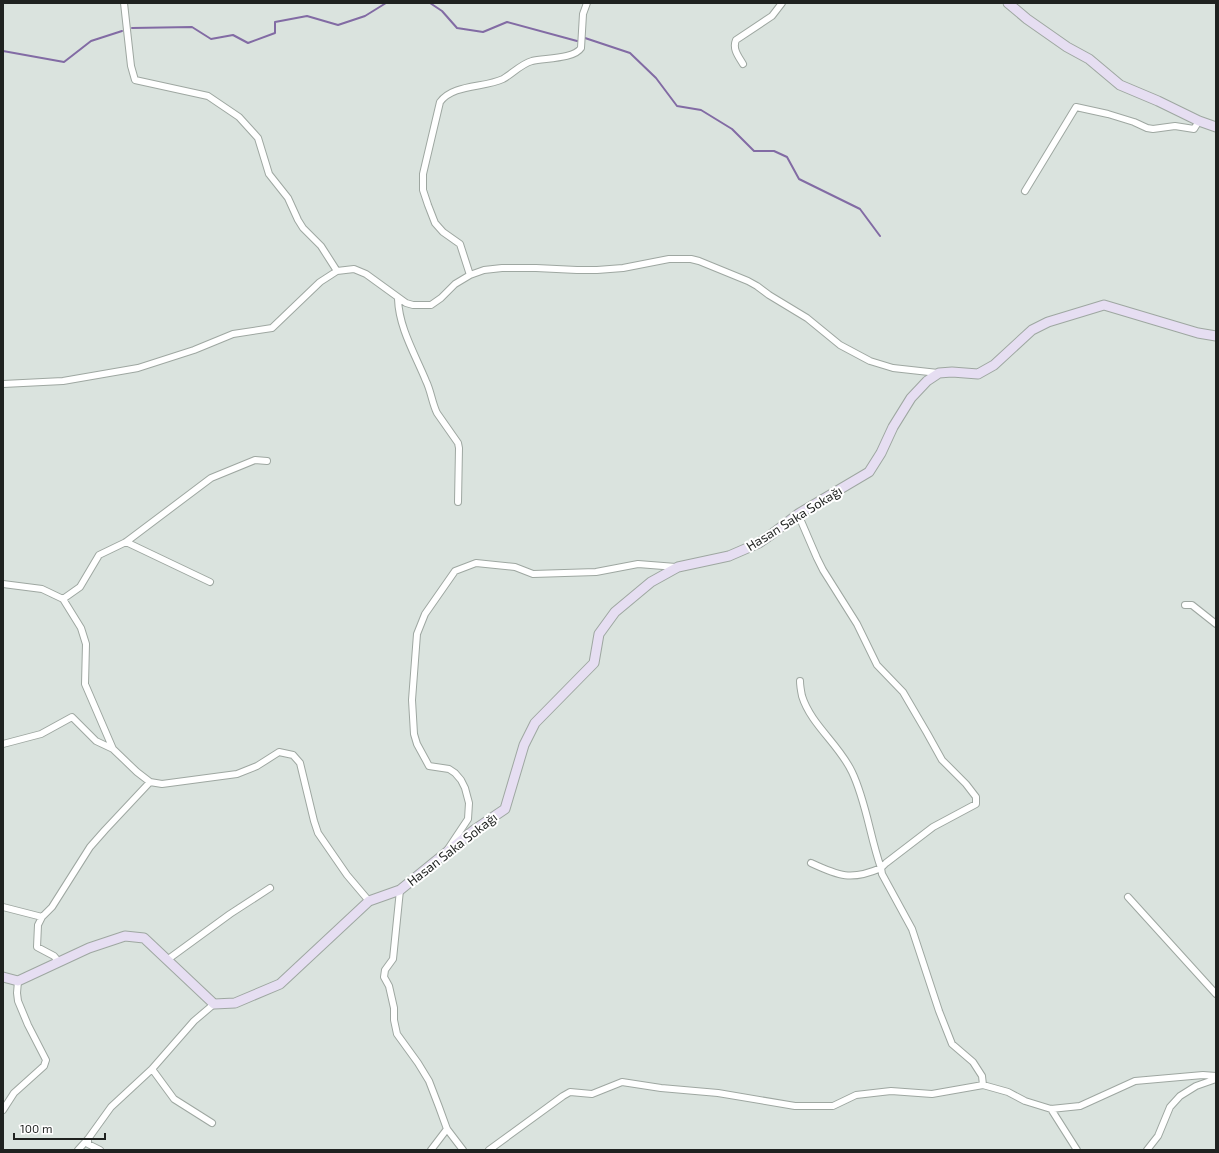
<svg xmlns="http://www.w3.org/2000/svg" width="1219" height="1153" viewBox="0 0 1219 1153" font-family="'Exo 2',sans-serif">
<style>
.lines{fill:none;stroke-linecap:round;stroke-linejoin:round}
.stream{stroke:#826ba4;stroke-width:2}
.street-casing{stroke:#9ea7a1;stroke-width:8}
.secondary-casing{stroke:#9ea7a1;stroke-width:11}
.street{stroke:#fff;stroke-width:6}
.secondary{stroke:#e6def2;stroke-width:9}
.labels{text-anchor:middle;stroke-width:4;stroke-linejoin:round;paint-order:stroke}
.street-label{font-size:13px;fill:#1f2220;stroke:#fff}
</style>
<rect width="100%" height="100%" fill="#dae3de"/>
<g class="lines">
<path class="stream" d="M 430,3 L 442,11 L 457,28 L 483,32 L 507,22 L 577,41
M 132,28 L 192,27 L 211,39 L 233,35 L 248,43 L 275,33 L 275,22 L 307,16 L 338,25 L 365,16 L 386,3
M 585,38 L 630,53 L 656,78 L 677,106 L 701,110 L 732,129 L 754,151 L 774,151 L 787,157 L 799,179 L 860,209 L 880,236
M 3,51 L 64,62 L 91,41 L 122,31"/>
<g class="street-casing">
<path id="street" d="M 124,3 L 131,66 L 135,80 L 208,96 L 239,117 L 258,138 L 269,174 L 288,198 L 298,220 L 303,228 L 321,246 L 337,271
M 743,64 C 739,57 732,49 736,40 L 772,16 L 782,3
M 1025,191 L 1076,107 L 1108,114 L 1134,122 L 1147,128 L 1153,129 L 1175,126 L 1194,129 L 1199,121
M 470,275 L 460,244 L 443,232 L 435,223 L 428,205 L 423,190 L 423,174 L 440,102 C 453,84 484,88 503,79 C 512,74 521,64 532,61 C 545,58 574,59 581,48 L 583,14 L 587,3
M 398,299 C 399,328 415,354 426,381 C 431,391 432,403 437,413 L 458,443 L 459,448 L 458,502
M 3,384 L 63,381 L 138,368 L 194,350 L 233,334 L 272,328 L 320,282 L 337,271 L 354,269 L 366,274 L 406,303 L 413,305 L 431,305 L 441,298 L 455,284 L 470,275 L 484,270 L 502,268 L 536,268 L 577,270 L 597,270 L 623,268 L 669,259 L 691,259 L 699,261 L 748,281 L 757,286 L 769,295 L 807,318 L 840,345 L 870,361 L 893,368 L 938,373
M 798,514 L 817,558 L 823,570 L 857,624 L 877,665 L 903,692 L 927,733 L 942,760 L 966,784 L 976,797 L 976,804 L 933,827 L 886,863 L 881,868 L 882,874 L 912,929 L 939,1011 L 952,1044 L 973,1062 L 982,1076 L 983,1085
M 126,542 L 210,582
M 3,584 L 42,589 L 63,599 L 81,628 L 86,644 L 85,684 L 113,749 L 96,741 L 72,717 L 41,734 L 3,744
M 63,599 L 80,587 L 99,555 L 126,542 L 211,478 L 255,460 L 267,461
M 1185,605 L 1192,605 L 1216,624
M 800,681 C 800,685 801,691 802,696 C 811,725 839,744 852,772 C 866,801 870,837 881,868 C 851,881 839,876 811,863
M 113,749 L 137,772 L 150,782 L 162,784 L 237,774 L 257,766 L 279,752 L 293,755 L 300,763 L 314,821 L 318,833 L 347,875 L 369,901
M 448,849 L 468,819 L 469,803 L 465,788 L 461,780 L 455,773 L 449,769 L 429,766 L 417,744 L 414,734 L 412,700 L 417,634 L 425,614 L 455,571 L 476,563 L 515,567 L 533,574 L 596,572 L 638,564 L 676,567
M 400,890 L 393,959 L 385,970 L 384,977 L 389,986 L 394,1008 L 394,1020 L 397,1034 L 418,1063 L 429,1081 L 439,1107 L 447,1129 L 463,1150
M 1128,897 L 1216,994
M 3,907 L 42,917
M 167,960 L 230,914 L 270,888
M 59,962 L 54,956 L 37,947 L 38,925 L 42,917 L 52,907 L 90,847 L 105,830 L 150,782
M 152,1069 L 174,1099 L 212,1123
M 1051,1109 L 1077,1150
M 3,1110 L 14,1093 L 44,1066 L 46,1060 L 28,1025 L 18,1001 L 17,993 L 18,981
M 88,1139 L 88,1144 L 100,1150
M 78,1150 L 88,1139 L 111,1107 L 152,1069 L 194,1021 L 214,1004
M 431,1150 L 447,1129
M 489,1150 L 563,1096 L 570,1092 L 592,1094 L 622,1082 L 661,1088 L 718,1093 L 795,1106 L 833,1106 L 856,1095 L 891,1091 L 932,1094 L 983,1085 L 1008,1092 L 1025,1101 L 1051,1109 L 1080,1106 L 1135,1081 L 1203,1075 L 1216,1076
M 1147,1150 L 1158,1136 L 1170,1107 L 1180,1096 L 1196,1086 L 1216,1079"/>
</g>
<g class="secondary-casing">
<path id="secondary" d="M 1008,3 L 1027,19 L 1067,47 L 1089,59 L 1120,85 L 1158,101 L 1199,121 L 1216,127
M 3,977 L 18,981 L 89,948 L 125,936 L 144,938 L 214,1004 L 235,1003 L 280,984 L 369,901 L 400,890 L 474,830 L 505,809 L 524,745 L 535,723 L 594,663 L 599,634 L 615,612 L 651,582 L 678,567 L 729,556 L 759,543 L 772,534 L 798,514 L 869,472 L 881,453 L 893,427 L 911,398 L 927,381 L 939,373 L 952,372 L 978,374 L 994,365 L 1032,330 L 1048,322 L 1104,305 L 1198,333 L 1216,336"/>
</g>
<use href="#street" class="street"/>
<use href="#secondary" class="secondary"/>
</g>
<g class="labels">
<g class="street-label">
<text transform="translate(794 518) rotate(-32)" y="5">Hasan Saka Sokağı</text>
<text transform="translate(452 849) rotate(-38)" y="5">Hasan Saka Sokağı</text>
</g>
</g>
<rect width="1219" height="1153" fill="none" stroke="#1f2220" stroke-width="8"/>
<path d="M14 1133v6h91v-6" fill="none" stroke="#1f2220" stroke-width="2"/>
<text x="20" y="1133" font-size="12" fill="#1f2220" stroke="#ffffff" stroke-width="3" paint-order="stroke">100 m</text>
</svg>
